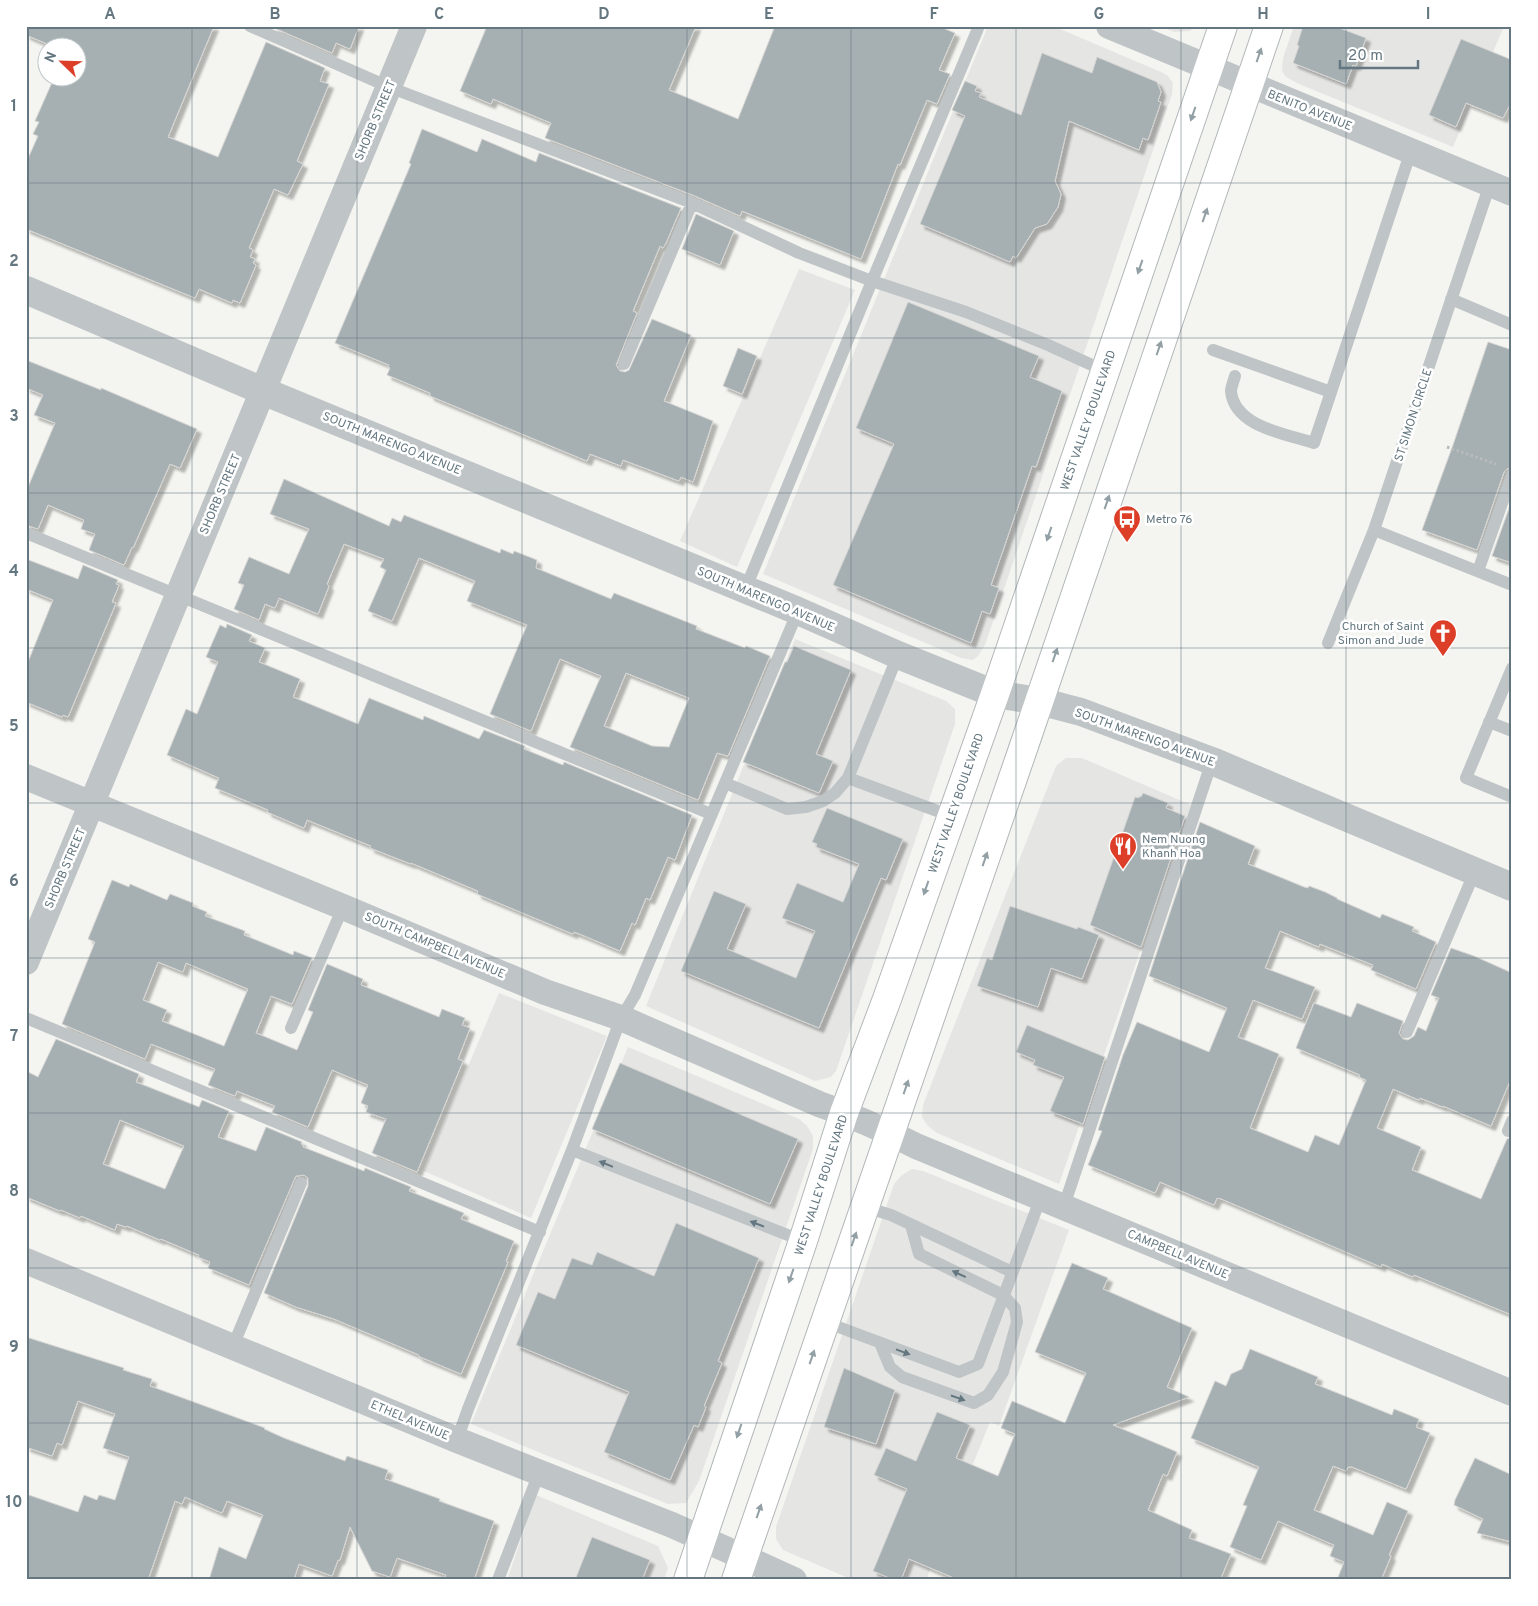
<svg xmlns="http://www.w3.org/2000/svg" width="1538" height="1606" viewBox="0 0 1538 1606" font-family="Overpass,sans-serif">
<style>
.built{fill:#e5e5e4}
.building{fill:#a6afb2;stroke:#d5d5d3;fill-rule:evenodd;filter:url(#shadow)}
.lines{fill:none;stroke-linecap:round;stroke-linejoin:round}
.primary-casing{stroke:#b2b7ba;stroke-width:30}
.path{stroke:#b9bcbd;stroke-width:3;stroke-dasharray:2.5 2.5;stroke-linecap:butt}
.service{stroke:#bfc4c6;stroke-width:12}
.minor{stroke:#bfc4c6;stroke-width:26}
.tertiary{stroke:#bfc4c6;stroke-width:28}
.primary{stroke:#fff;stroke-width:28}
.oneway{fill:#92a0a6}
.oneway2{fill:#647780}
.grid{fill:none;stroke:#647780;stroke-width:1;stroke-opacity:0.55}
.labels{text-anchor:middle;stroke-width:5;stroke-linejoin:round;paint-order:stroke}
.street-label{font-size:12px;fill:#647780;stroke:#fff}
.poi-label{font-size:12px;fill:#647780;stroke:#fff;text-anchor:start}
.neatline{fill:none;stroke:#647780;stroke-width:2}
.grid-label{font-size:16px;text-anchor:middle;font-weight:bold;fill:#647780}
</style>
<defs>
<filter id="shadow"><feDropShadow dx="4.5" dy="4.5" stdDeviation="1" flood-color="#0004"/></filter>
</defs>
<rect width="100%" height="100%" fill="#f4f4f0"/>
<path class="built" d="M 988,26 L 1053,26 L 1161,72 L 1168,76 L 1173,83 L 1172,94 L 985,645 L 978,656 L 973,660 L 961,658 L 763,574 Z
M 1159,26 L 1194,26 L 1190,31 L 1174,32 Z
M 1294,26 L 1504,26 L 1453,147 L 1299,84 L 1286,77 L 1282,71 L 1283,58 Z
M 799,269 L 855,290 L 737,567 L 680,541 Z
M 795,639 L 946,701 L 955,709 L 955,724 L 836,1071 L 831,1077 L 815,1081 L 646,1006 Z
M 1066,758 L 1082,758 L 1191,805 L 1059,1184 L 937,1133 L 928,1126 L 922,1117 L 923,1105 L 1056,766 Z
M 499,993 L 607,1036 L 531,1218 L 424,1171 Z
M 628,1047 L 799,1119 L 807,1126 L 813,1136 L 813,1149 L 699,1481 L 686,1503 L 668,1504 L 543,1454 L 471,1424 Z
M 912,1169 L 923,1171 L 1069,1230 L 999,1426 L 990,1422 L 926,1580 L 853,1580 L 783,1550 L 776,1539 L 776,1527 L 894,1184 L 902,1175 Z
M 536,1495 L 658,1546 L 668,1568 L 664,1580 L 507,1580 Z"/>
<path class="building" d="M 26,26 L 214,26 L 168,137 L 218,157 L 266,42 L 325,68 L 320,81 L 329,84 L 297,161 L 303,164 L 288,195 L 274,189 L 249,248 L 253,250 L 250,257 L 255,259 L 253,263 L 256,265 L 240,303 L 233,300 L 232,303 L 199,289 L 195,298 L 26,229 L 26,163 L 38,136 L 33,134 L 39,122 L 35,121 L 54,78 L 78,78 L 78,48 L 57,48 L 26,35 Z
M 359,26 L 350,49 L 336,43 L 332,53 L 272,27 Z
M 487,26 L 696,26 L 669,90 L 738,119 L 775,26 L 938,26 L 955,33 L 939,70 L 950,74 L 937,104 L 927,100 L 900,165 L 898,164 L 861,259 L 742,211 L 740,216 L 695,196 L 545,138 L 551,123 L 493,99 L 491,104 L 460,91 Z
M 1303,26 L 1334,26 L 1366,38 L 1356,66 L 1353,65 L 1346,84 L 1293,63 L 1299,46 L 1297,45 Z
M 1461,39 L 1512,60 L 1512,101 L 1503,118 L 1466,103 L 1456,127 L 1429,115 Z
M 1042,53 L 1092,73 L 1097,57 L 1157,82 L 1161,92 L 1158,101 L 1161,102 L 1148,140 L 1143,138 L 1139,150 L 1069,121 L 1055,181 L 1061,194 L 1058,207 L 1047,224 L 1035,228 L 1016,258 L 1013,256 L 1010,262 L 920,224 L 965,116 L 952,110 L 965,81 L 977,86 L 975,91 L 981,93 L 979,97 L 1021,115 Z
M 422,129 L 477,152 L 482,139 L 536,162 L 539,153 L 681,208 L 666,243 L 663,248 L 660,246 L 633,311 L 637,313 L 616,365 L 620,371 L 625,372 L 629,370 L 652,319 L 691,335 L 664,401 L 713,421 L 693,482 L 681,477 L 679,481 L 623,460 L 621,466 L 590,454 L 587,461 L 430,396 L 430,393 L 387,375 L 390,368 L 388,367 L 389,365 L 335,343 L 411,164 L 409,163 Z
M 696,214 L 734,231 L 720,265 L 682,249 Z
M 908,302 L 1039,356 L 1030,377 L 1062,391 L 1036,467 L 1032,466 L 991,585 L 999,588 L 990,614 L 982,611 L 971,643 L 833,585 L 894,444 L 856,428 Z
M 1488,342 L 1512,350 L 1512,467 L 1507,469 L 1504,472 L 1477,550 L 1422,530 L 1453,445 Z
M 738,348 L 757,356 L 742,394 L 723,386 Z
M 26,360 L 101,390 L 101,388 L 197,429 L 180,468 L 170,464 L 133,548 L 132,547 L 124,565 L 89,550 L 95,534 L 81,529 L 84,520 L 48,505 L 38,529 L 26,525 L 26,492 L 55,423 L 34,415 L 43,395 L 26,388 Z
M 284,479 L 389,526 L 392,518 L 401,522 L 404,515 L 500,553 L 501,549 L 513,554 L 514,551 L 537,560 L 536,568 L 611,599 L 614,593 L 697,626 L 696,629 L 745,648 L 746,646 L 770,656 L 728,756 L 717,753 L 698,800 L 570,747 L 601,676 L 560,659 L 531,731 L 490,714 L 527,625 L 467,601 L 475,581 L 419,558 L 392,621 L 368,611 L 386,570 L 380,567 L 384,559 L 344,544 L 327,584 L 329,586 L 318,614 L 279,598 L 275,608 L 265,604 L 259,620 L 234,609 L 244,585 L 238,583 L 249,557 L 289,574 L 309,529 L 270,514 ZM 626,673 L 689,698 L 669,747 L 652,746 L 604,726 Z
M 1512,500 L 1512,563 L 1492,556 Z
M 26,559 L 78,579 L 83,565 L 118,580 L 116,584 L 119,585 L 112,602 L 116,603 L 68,717 L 63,715 L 62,717 L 26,702 L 26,667 L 53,600 L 26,589 Z
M 227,624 L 252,635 L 249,641 L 265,648 L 259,662 L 300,679 L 293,697 L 358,724 L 369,698 L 423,720 L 424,716 L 479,739 L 484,730 L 525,746 L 524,749 L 563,765 L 564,762 L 692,815 L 675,860 L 668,857 L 650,900 L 646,898 L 635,925 L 632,923 L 620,951 L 582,935 L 574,932 L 573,934 L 477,894 L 478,891 L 411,863 L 411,864 L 370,848 L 371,846 L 307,820 L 304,828 L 267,812 L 268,810 L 215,788 L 219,778 L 167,755 L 186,709 L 197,714 L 218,662 L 206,657 L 220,625 L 226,628 Z
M 794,646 L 851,670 L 816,754 L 833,761 L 819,793 L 743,762 L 785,662 L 787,662 Z
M 1143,793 L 1168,803 L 1166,808 L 1185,816 L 1141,947 L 1090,925 L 1135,797 L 1139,798 L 1139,796 L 1141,797 Z
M 827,808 L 903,839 L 886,880 L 881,878 L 819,1028 L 681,971 L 714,891 L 746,904 L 727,949 L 796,978 L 815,931 L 782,918 L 797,883 L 843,902 L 859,864 L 816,847 L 817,844 L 812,842 Z
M 1200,822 L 1255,846 L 1248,864 L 1304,887 L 1308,888 L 1309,886 L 1325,892 L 1337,898 L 1337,899 L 1380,918 L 1382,914 L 1414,927 L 1412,931 L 1436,942 L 1416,989 L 1371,970 L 1373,965 L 1320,944 L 1319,947 L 1280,931 L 1265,968 L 1315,987 L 1302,1019 L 1253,1000 L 1238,1037 L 1279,1054 L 1250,1128 L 1308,1152 L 1315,1135 L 1339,1145 L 1366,1080 L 1359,1077 L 1360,1075 L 1296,1048 L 1314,1003 L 1351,1017 L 1357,1003 L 1403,1021 L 1399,1033 L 1403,1039 L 1408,1040 L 1414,1036 L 1418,1027 L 1426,1031 L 1439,998 L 1431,995 L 1451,948 L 1474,956 L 1512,973 L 1512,1076 L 1491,1126 L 1443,1106 L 1443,1107 L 1420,1098 L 1419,1100 L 1393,1089 L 1377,1128 L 1421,1147 L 1412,1170 L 1481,1199 L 1507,1139 L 1512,1138 L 1512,1315 L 1414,1275 L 1413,1277 L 1382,1264 L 1381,1267 L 1219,1198 L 1218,1199 L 1217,1198 L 1214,1205 L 1160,1182 L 1155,1193 L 1088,1165 L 1102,1131 L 1098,1130 L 1123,1055 L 1137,1022 L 1209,1052 L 1227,1008 L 1149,976 Z
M 112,880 L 129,887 L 130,884 L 167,900 L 170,894 L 193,903 L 192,906 L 207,912 L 205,916 L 245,931 L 244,935 L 293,955 L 294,951 L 312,958 L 292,1004 L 271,996 L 256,1033 L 297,1050 L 313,1012 L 308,1010 L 327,964 L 363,979 L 361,985 L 439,1017 L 442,1009 L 465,1018 L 462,1025 L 470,1028 L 458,1059 L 463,1061 L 417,1172 L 372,1153 L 386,1119 L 366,1112 L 368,1106 L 361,1103 L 368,1085 L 332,1070 L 308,1127 L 272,1112 L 275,1106 L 237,1091 L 235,1096 L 208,1085 L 215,1069 L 151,1044 L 145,1059 L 62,1024 L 95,942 L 88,939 ZM 158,962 L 183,972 L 186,963 L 248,989 L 224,1046 L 162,1021 L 167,1010 L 143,1000 Z
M 1010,906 L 1077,929 L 1078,927 L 1099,935 L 1082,979 L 1051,968 L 1038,1007 L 977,986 L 987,958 L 992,960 Z
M 1027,1025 L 1105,1057 L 1083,1124 L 1050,1111 L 1064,1077 L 1033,1065 L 1035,1060 L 1016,1052 Z
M 56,1039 L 139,1074 L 136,1082 L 199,1107 L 202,1100 L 229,1111 L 218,1137 L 256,1151 L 266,1127 L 302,1142 L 301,1144 L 303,1145 L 303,1147 L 364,1171 L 365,1168 L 411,1187 L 409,1191 L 464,1213 L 461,1219 L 514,1241 L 506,1261 L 508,1262 L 461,1374 L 418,1356 L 419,1355 L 334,1319 L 296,1307 L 264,1293 L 308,1186 L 308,1178 L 304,1175 L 296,1176 L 294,1180 L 249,1285 L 208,1268 L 210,1262 L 198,1257 L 199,1255 L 161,1239 L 160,1240 L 127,1226 L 126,1227 L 117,1224 L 115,1230 L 81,1216 L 80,1218 L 61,1210 L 60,1211 L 26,1197 L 26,1071 L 38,1077 ZM 120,1120 L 184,1146 L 165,1189 L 103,1164 Z
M 620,1063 L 798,1139 L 770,1204 L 592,1129 Z
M 676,1223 L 759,1258 L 718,1361 L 722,1363 L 704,1406 L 706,1407 L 698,1427 L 694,1425 L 670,1480 L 604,1452 L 629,1392 L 516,1345 L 538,1292 L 555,1299 L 572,1258 L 592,1265 L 597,1252 L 654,1276 Z
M 1072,1263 L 1108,1278 L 1103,1289 L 1192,1328 L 1167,1387 L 1189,1397 L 1113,1425 L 1177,1452 L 1167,1476 L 1163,1474 L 1148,1510 L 1192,1530 L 1189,1538 L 1231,1554 L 1220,1580 L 959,1580 L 909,1559 L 901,1580 L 894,1580 L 873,1571 L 907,1489 L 874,1475 L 886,1448 L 916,1461 L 937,1412 L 970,1425 L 956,1458 L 998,1476 L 1015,1434 L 1001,1428 L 1012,1401 L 1065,1423 L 1086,1373 L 1035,1352 Z
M 26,1337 L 124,1368 L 123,1370 L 152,1379 L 150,1386 L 265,1428 L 264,1429 L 284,1438 L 345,1461 L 347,1456 L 388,1470 L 385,1479 L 440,1499 L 439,1501 L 494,1521 L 474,1580 L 444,1580 L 446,1575 L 397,1558 L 390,1577 L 372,1571 L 350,1527 L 340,1560 L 338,1560 L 332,1576 L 299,1564 L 294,1579 L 295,1580 L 209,1580 L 219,1547 L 246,1559 L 263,1515 L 227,1501 L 222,1513 L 185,1497 L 182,1504 L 175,1501 L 148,1580 L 26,1580 L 26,1494 L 78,1512 L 84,1495 L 97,1500 L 99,1495 L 115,1500 L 129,1457 L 103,1448 L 115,1414 L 78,1401 L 62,1445 L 57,1443 L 52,1456 L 26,1447 Z
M 1250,1349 L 1318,1377 L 1315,1384 L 1392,1415 L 1394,1409 L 1419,1419 L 1416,1427 L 1430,1433 L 1406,1489 L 1352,1467 L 1348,1467 L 1346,1471 L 1333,1466 L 1314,1510 L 1373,1535 L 1387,1502 L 1408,1511 L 1389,1555 L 1391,1556 L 1381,1580 L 1337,1580 L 1344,1562 L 1330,1556 L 1334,1545 L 1278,1521 L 1261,1560 L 1230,1547 L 1247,1506 L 1243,1505 L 1259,1467 L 1191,1438 L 1215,1381 L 1226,1386 L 1231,1374 L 1242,1369 Z
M 844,1368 L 895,1390 L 876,1444 L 824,1427 Z
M 1475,1458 L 1512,1475 L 1512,1542 L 1477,1533 L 1483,1519 L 1454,1505 L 1455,1500 Z
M 592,1537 L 650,1560 L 642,1580 L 575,1580 Z"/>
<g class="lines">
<g class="primary-casing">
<path id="primary" d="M 688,1580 L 803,1241 L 844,1113 L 887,999 L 995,694 L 1223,26
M 736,1580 L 1025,743 L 1269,26"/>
</g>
<path class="path" d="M 1447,447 L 1496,464"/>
<path class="service" d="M 250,26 L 389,87 L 692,203 L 799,253 L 872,281 L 966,312 L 1048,345 L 1105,371
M 1451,299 L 1512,325
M 1213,350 L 1331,392 L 1411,151
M 624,364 L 692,203
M 1235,376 C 1234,380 1231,387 1231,391 C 1234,427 1287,434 1314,443 L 1331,392
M 1374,530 L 1512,585
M 26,533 L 711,814
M 1478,571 L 1512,475
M 745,590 L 872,281 L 979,26
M 1328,643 L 1374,530 L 1490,184
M 1512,668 L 1466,778 L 1512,797
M 1489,722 L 1512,731
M 848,778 L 951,816
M 725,783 L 787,809 L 806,807 L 823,801 L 835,793 L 848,778 L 898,655
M 26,1018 L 540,1232
M 291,1028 L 343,907
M 1407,1032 L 1475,871
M 1508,1131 L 1512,1121
M 572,1150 L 803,1241
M 1064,1206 L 1212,761
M 865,1207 L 891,1215 L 1012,1272
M 825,1322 L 959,1372 L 978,1364 L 1041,1197
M 880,1343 L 890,1367 L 902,1377 L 974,1403 L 988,1395 L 1003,1372 L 1017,1322 L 1015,1308 L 1003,1295 L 919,1254 L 911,1225
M 233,1346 L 301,1183
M 457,1440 L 468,1409 L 572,1150 L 621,1018 L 635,995 L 798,611
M 498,1580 L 539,1473"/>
<path class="minor" d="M 1109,26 L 1512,193
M 26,777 L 343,907 L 545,992 L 621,1018 L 819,1104 C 853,1116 885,1130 916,1146 L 1512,1393
M 26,962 L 414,26
M 26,1261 L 457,1440 L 672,1525 L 794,1580"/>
<path class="tertiary" d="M 26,290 L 263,391 L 798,611 L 898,655 L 995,694 L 1039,701 L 1081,712 L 1212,761 L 1512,887"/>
<use href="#primary" class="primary"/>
</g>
<defs><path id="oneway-solid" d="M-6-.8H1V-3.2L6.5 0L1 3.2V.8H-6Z" transform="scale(1.25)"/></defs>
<g class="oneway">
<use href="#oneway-solid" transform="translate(1259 55) rotate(-71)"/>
<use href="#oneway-solid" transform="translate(1193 114) rotate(109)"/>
<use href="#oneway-solid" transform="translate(1205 215) rotate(-71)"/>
<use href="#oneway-solid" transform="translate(1140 267) rotate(109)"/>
<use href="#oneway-solid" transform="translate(1159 348) rotate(-71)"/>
<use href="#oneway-solid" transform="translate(1107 502) rotate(-71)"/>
<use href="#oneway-solid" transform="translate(1049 534) rotate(109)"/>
<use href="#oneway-solid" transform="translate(1055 655) rotate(-71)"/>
<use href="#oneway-solid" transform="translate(985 859) rotate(-71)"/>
<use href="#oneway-solid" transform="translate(926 888) rotate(109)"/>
<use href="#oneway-solid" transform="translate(906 1087) rotate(-71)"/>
<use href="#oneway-solid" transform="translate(854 1239) rotate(-71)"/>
<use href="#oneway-solid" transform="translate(791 1276) rotate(109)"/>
<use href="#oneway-solid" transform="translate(812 1357) rotate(-71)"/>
<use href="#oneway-solid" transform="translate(739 1431) rotate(109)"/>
<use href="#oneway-solid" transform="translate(759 1511) rotate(-71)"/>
</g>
<g class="oneway2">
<use href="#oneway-solid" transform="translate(606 1164) rotate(-158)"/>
<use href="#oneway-solid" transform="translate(757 1224) rotate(-159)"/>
<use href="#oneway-solid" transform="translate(959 1274) rotate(-155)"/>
<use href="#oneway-solid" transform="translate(903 1352) rotate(20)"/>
<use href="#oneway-solid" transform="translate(958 1398) rotate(19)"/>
</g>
<path class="grid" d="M 192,26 L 192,1580M 357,26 L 357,1580M 522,26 L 522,1580M 687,26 L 687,1580M 851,26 L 851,1580M 1016,26 L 1016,1580M 1181,26 L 1181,1580M 1346,26 L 1346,1580M 26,183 L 1512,183M 26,338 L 1512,338M 26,493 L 1512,493M 26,648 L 1512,648M 26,803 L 1512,803M 26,958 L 1512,958M 26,1113 L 1512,1113M 26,1268 L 1512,1268M 26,1423 L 1512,1423"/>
<defs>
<g id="bus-pin" transform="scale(1.4375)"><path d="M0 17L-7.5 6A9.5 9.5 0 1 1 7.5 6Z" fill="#dd3e27" stroke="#fff"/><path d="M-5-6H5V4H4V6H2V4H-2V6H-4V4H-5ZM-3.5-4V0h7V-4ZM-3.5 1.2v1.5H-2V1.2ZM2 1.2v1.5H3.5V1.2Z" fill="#fff"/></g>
<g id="church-pin" transform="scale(1.4375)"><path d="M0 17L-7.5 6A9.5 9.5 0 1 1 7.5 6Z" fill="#dd3e27" stroke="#fff"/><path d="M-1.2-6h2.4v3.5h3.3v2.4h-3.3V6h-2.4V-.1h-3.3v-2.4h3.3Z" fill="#fff"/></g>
<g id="restaurant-pin" transform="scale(1.4375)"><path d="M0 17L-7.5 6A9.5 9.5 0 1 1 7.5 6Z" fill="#dd3e27" stroke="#fff"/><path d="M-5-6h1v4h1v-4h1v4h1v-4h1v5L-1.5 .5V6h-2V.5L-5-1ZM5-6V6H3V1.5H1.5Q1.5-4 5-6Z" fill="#fff"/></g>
</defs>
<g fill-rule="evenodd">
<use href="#bus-pin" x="1127" y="519"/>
<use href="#church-pin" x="1443" y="633"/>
<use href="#restaurant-pin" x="1123" y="846"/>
</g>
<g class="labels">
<g class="street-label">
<text transform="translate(1310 110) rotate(22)" y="4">BENITO AVENUE</text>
<text transform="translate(375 120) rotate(-67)" y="4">SHORB STREET</text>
<text transform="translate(1413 415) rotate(-72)" y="4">ST SIMON CIRCLE</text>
<text transform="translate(1088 420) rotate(-71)" y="4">WEST VALLEY BOULEVARD</text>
<text transform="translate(392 443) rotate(22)" y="4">SOUTH MARENGO AVENUE</text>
<text transform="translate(220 494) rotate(-67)" y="4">SHORB STREET</text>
<text transform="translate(766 599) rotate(23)" y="4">SOUTH MARENGO AVENUE</text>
<text transform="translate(1145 737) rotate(20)" y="4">SOUTH MARENGO AVENUE</text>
<text transform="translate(956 803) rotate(-71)" y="4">WEST VALLEY BOULEVARD</text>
<text transform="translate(65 868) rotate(-67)" y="4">SHORB STREET</text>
<text transform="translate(435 945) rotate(23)" y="4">SOUTH CAMPBELL AVENUE</text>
<text transform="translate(821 1185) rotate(-72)" y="4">WEST VALLEY BOULEVARD</text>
<text transform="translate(1178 1254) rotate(23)" y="4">CAMPBELL AVENUE</text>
<text transform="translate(410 1420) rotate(23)" y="4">ETHEL AVENUE</text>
</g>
<g class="poi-label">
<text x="1146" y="523">Metro 76</text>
<text x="1424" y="630" text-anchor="end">Church of Saint<tspan x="1424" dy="14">Simon and Jude</tspan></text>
<text x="1142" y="843">Nem Nuong<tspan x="1142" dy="14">Khanh Hoa</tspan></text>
</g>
</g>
<rect width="1538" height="1606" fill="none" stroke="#ffffff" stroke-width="55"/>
<g transform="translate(62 62) rotate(293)"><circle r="24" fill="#ffffff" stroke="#c1c9cc"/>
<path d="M0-4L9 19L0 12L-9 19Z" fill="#dd3e27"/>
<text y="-8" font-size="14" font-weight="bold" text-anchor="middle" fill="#647780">N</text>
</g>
<path d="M1340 60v8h78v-8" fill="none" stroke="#647780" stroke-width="2.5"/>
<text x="1348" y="60" font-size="15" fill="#647780" stroke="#ffffff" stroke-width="4" paint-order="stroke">20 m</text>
<rect x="28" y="28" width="1482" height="1550" class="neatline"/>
<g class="grid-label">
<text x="110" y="19">A</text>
<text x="275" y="19">B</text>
<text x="439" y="19">C</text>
<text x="604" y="19">D</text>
<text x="769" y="19">E</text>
<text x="934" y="19">F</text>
<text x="1099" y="19">G</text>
<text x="1263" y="19">H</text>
<text x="1428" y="19">I</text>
<text x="14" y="111">1</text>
<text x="14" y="266">2</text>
<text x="14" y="421">3</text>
<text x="14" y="576">4</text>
<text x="14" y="731">5</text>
<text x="14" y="886">6</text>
<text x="14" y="1041">7</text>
<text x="14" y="1196">8</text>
<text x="14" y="1352">9</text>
<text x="14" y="1507">10</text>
</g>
</svg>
